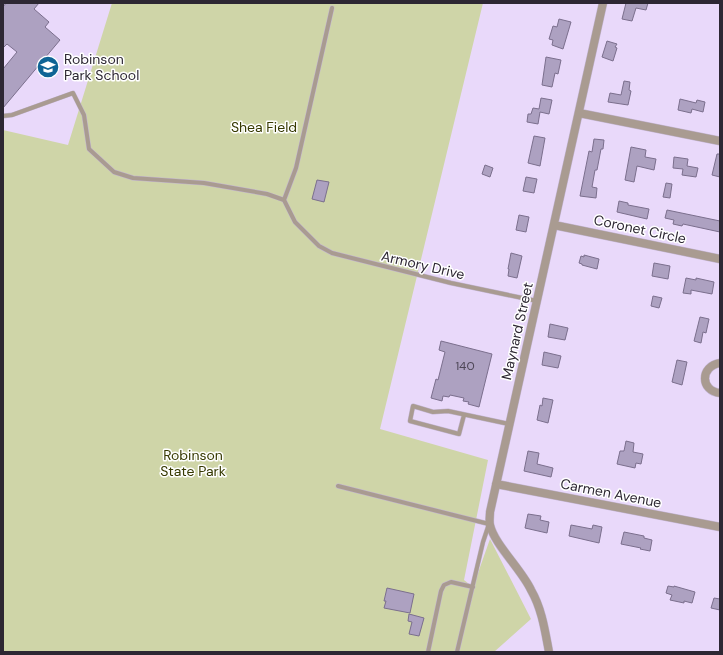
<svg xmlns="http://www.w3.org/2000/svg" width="723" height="655" viewBox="0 0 723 655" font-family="'DM Sans',sans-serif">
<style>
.green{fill:#cfd5a8}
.building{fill:#ada1c1;stroke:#7b6f8d}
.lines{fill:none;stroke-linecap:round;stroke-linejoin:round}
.lane-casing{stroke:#c3b5d2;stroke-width:5}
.street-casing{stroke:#c3b5d2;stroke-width:9}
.lane{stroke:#a99b91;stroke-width:4}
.street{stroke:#a99b91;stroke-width:8}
.labels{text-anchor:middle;stroke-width:3;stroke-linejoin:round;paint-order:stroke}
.number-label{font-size:12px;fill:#4d4656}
.poi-label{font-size:14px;fill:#2d2733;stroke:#fff;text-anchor:start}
.park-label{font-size:14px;fill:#363900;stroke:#fff}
.street-label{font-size:14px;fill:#2d2733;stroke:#fff}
</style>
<rect width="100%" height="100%" fill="#e9d9fa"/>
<path class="green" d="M 112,3 L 483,3 L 380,429 L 488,460 L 464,580 L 473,587 L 490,539 L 531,619 L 494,652 L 3,652 L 3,130 L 68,145 Z"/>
<path class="building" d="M 6,3 L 39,3 L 34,9 L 49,22 L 45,27 L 60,40 L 3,108 L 3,69 L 17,52 L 7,44 L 3,48 L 3,7 Z
M 626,3 L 648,3 L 646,10 L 636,8 L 632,21 L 622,19 Z
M 559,19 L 571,22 L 563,49 L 552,45 L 553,40 L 549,39 L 553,26 L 557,27 Z
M 607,41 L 617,44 L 615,47 L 617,48 L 613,61 L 602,57 Z
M 546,57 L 561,60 L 558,74 L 555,73 L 552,87 L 542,85 Z
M 624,81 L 630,82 L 629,90 L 631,91 L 628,105 L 608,102 L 610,93 L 621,95 Z
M 541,98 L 552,100 L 549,114 L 540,112 L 538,124 L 527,122 L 528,114 L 531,114 L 533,108 L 539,109 Z
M 680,99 L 696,103 L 697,100 L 705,102 L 703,112 L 692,109 L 691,113 L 678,110 Z
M 534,136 L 545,138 L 540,166 L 528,163 Z
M 594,139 L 604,140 L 603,149 L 601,149 L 597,170 L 595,170 L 592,187 L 597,188 L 596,198 L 580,196 L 589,151 L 592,152 Z
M 631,147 L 646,150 L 645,157 L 656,159 L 654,170 L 637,166 L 634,182 L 625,180 Z
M 717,154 L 720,154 L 720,177 L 712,175 Z
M 674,157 L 688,159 L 687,166 L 698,168 L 696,177 L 682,175 L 683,169 L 673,168 Z
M 485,165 L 493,168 L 490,177 L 482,174 Z
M 526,177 L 537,179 L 534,193 L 523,191 Z
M 317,180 L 329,182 L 324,202 L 312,199 Z
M 666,183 L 672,184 L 670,198 L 663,197 Z
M 619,201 L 628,203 L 628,205 L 649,209 L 647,219 L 617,212 Z
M 667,210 L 720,221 L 720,232 L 683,224 L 682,226 L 673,224 L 674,220 L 665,218 Z
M 519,215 L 529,217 L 526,232 L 516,230 Z
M 511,253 L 522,256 L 517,278 L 508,276 L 509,269 L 508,269 Z
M 584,255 L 599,259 L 597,269 L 582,265 L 582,264 L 579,263 L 581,256 L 584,257 Z
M 654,263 L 670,266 L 668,279 L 652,276 Z
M 686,278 L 696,280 L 696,278 L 714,282 L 712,294 L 691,290 L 691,294 L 683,293 Z
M 653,296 L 662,298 L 659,308 L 651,306 Z
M 700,317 L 709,319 L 706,333 L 703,332 L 701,343 L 694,341 Z
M 550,324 L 568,328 L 565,340 L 548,337 Z
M 441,341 L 492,354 L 479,407 L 468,404 L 469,402 L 463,401 L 464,398 L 450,395 L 449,397 L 443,396 L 442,401 L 431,398 L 436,379 L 438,380 L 445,352 L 439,350 Z
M 544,352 L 561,356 L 558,368 L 542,365 Z
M 677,360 L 687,362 L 682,385 L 672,382 Z
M 543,398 L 553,400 L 548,423 L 537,420 L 540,405 L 542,406 Z
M 626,441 L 634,443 L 633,452 L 643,454 L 641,464 L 636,463 L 635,468 L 617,464 L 620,451 L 624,451 Z
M 528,451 L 539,453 L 537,464 L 553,468 L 551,477 L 524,471 Z
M 528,514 L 541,516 L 540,520 L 549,522 L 547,533 L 525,528 Z
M 571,525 L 592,529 L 593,525 L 602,527 L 599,543 L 569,536 Z
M 624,532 L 644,536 L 644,538 L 652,540 L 650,551 L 640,549 L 641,548 L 621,544 Z
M 668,586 L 674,587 L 674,586 L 695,592 L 692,603 L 684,601 L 684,603 L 670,600 L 672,595 L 666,593 Z
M 387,588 L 414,594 L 410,613 L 384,608 L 386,601 L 384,601 Z
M 714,598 L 720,599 L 720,610 L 711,608 Z
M 409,614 L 424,618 L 419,636 L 409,634 L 412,622 L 408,621 Z"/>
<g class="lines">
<g class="lane-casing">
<path id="lane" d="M 3,116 L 12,115 L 73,93 L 84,115 L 89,149 L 114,172 L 133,178 L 204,183 L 267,194 L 284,200 L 295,222 L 319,246 L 332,253 L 451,283 L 537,301
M 284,200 L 296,168 L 332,8
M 464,415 L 459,434 L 410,421 L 413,406 L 433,412 L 448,411 L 509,424
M 338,486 L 489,524 L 483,542 L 457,652
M 428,652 L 441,591 L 444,585 L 451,582 L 473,587"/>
</g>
<g class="street-casing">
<path id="street" d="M 579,113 L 720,141
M 554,225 L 720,259
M 720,363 C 700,366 700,391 720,393
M 496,484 L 720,527
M 549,652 C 545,631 542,609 531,590 C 522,570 494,544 490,525 C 489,521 490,516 490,512 L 603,3"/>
</g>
<use href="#lane" class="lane"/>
<use href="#street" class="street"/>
</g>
<defs>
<g id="school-disc" transform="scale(1.15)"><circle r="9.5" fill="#0f6495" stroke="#fff"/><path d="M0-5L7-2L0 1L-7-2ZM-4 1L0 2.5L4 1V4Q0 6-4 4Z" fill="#fff"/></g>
</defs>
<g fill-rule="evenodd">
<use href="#school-disc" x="48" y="67"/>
</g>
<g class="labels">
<g class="number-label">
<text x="465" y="370">140</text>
</g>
<g class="poi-label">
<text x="64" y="64">Robinson<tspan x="64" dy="16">Park School</tspan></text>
</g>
<g class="park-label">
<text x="264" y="132">Shea Field</text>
<text x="193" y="460">Robinson<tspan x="193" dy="16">State Park</tspan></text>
</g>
<g class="street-label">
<text transform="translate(640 229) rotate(12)" y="5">Coronet Circle</text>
<text transform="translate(423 265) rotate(13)" y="5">Armory Drive</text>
<text transform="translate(517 331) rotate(-77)" y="5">Maynard Street</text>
<text transform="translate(611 493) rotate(11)" y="5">Carmen Avenue</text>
</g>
</g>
<rect width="723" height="655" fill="none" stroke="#2d2733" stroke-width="8"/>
</svg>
